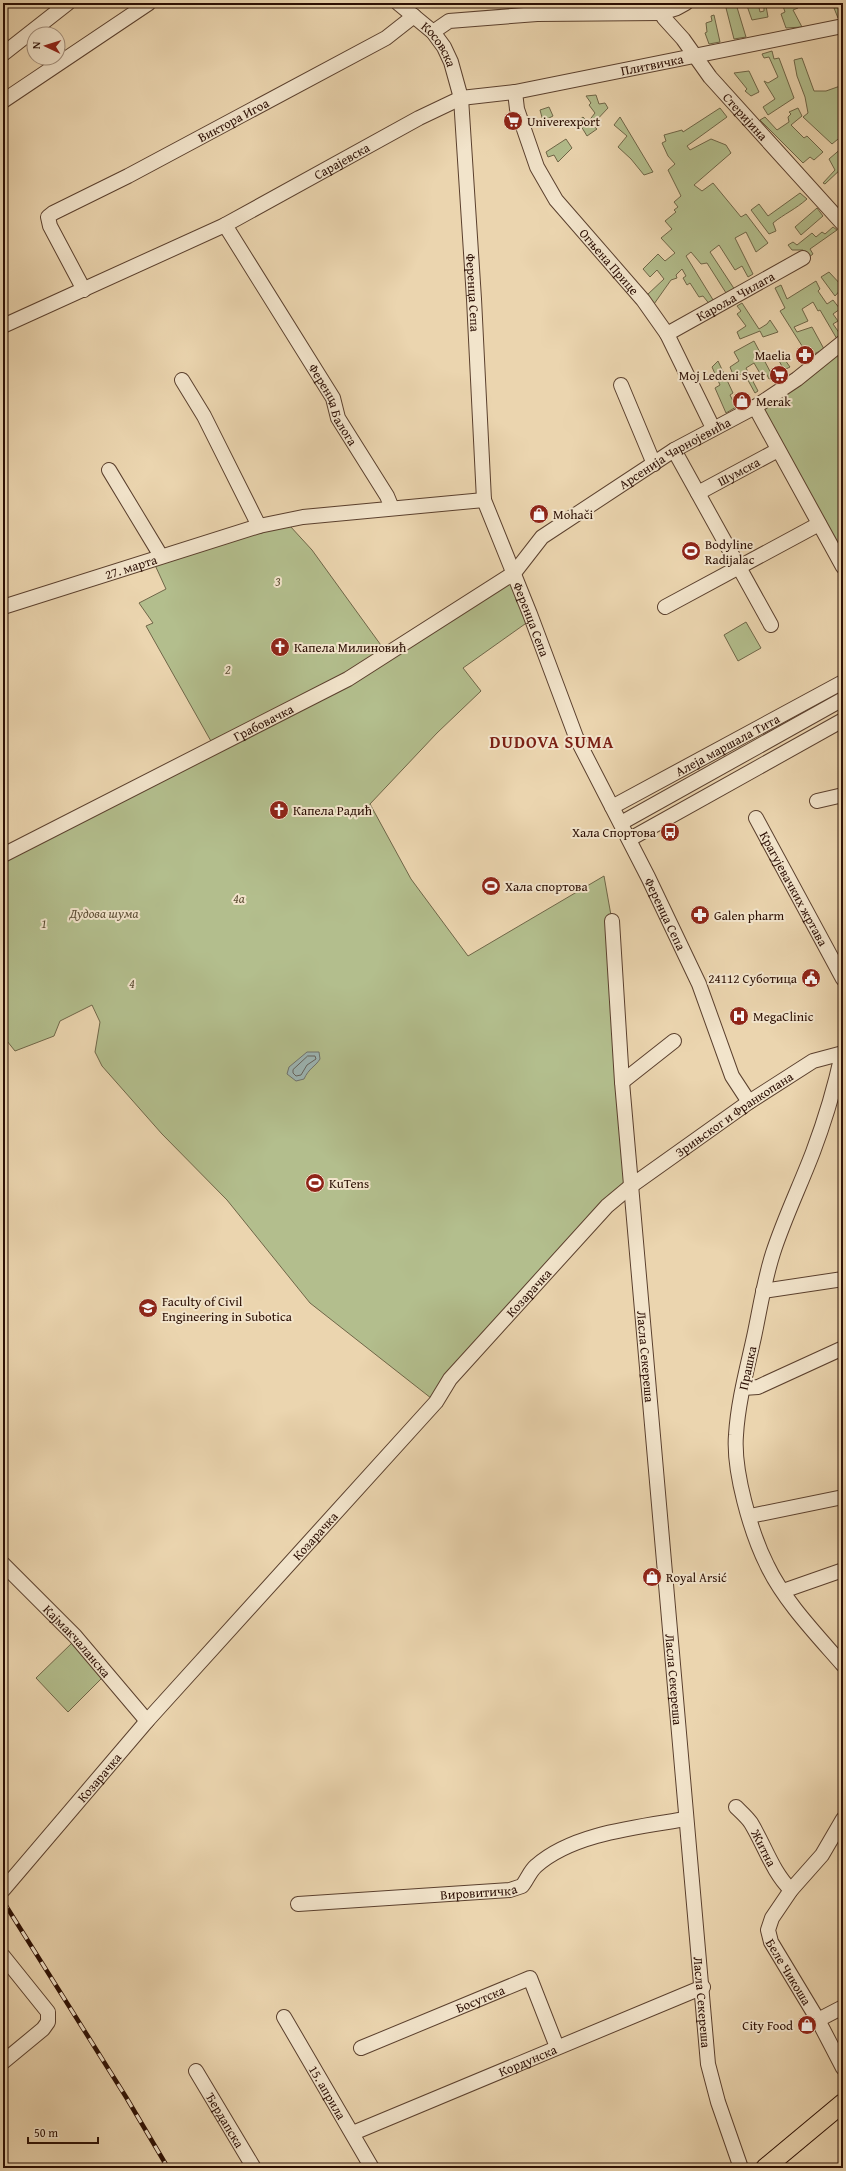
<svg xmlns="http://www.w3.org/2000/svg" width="846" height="2171" viewBox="0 0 846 2171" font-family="'Gentium Book Plus',serif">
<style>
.green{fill:#b3be8d;stroke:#6f6648}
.water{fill:#9cb6b5;stroke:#6f736e}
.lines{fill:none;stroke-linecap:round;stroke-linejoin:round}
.shore{stroke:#64625c;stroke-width:1}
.minor-casing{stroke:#5b402e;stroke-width:16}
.major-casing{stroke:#2b0e03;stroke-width:20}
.minor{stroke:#f2e4cb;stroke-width:14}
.major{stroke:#ebd5af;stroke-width:18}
.rail-casing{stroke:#2b0e03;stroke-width:4.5}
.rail{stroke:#f2e4cb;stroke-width:3;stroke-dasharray:9;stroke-linecap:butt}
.labels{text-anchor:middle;stroke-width:4;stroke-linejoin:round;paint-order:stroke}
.street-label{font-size:13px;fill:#2b0e03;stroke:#f2e4cb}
.poi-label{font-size:13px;fill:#2b0e03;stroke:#f2e4cb;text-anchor:start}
.park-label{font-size:13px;font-style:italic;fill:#5b4c33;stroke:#f2e4cb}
.district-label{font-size:17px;font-weight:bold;letter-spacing:1px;fill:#7a1f14;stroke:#f2e4cb}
</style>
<rect width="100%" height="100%" fill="#ebd5af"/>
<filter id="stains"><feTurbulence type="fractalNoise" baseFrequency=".005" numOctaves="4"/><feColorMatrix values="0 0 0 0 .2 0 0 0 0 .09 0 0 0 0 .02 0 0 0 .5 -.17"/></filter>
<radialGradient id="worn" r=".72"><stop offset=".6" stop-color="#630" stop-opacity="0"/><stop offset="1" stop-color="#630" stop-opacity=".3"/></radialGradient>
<path class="green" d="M 746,3 L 758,3 L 760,12 L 764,11 L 764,7 L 766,6 L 768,17 L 752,20 Z
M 782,3 L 798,3 L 798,8 L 793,10 L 802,27 L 786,28 L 781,14 L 785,12 Z
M 832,3 L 843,3 L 843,17 L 838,18 Z
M 736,4 L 746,37 L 734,39 L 726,8 Z
M 714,15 L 720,42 L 709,44 L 705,33 L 707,32 L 706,23 L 712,21 L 711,16 Z
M 772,51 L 774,59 L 779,58 L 794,98 L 768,115 L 763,107 L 775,99 L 764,81 L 768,83 L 778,77 L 769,57 L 764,58 L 762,54 Z
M 802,58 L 814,91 L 826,91 L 843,85 L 843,135 L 832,144 L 803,117 L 808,113 L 805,97 L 797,76 L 794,60 Z
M 749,71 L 759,92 L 751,96 L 745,91 L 747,89 L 734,73 Z
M 596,95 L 599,104 L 605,103 L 608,108 L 592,125 L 597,129 L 587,136 L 578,121 L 583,117 L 588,122 L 595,113 L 589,105 L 591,103 L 586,96 Z
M 549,107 L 553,116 L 543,121 L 540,110 Z
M 720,108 L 727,117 L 687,146 L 690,150 L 711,139 L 726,145 L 731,153 L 694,185 L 702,191 L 713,183 L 741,217 L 746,214 L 768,243 L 756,252 L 746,232 L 735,238 L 753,274 L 748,277 L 742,266 L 735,270 L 719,245 L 710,252 L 735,290 L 728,296 L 707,263 L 701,264 L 691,252 L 686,256 L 715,303 L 711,306 L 703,296 L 699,297 L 690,283 L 687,285 L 683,278 L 686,276 L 682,269 L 676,275 L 677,278 L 671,280 L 654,304 L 647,295 L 664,279 L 657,270 L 650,277 L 643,269 L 658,254 L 665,261 L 675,253 L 661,238 L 672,229 L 665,221 L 676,212 L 674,210 L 678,207 L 674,202 L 681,196 L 668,170 L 675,164 L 668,156 L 662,143 L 666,141 L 664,135 L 682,130 L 683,132 Z
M 798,108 L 802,116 L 791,125 L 804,138 L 807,136 L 823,152 L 814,160 L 810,157 L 803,163 L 760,120 L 765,117 L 777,130 L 789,122 L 788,117 L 791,114 L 789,112 Z
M 620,117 L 653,172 L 644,175 L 631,159 L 618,147 L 627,136 L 614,125 Z
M 566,139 L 572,148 L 558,162 L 554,155 L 548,157 L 546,152 Z
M 843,147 L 843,167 L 825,184 L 823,183 L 835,170 L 829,159 Z
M 800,193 L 807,199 C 796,209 784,214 773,223 L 776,231 L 769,234 L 751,210 L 759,204 L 768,216 Z
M 817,208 L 823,216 L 801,235 L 795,227 Z
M 833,227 L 837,230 L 810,249 L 813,254 L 809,257 L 803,250 L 792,250 L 788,245 L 793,242 L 797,245 L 812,233 L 816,237 L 822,232 L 825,234 Z
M 829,272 L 843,287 L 835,296 L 821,277 Z
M 816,281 L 820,289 L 818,291 L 827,304 L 833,300 L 840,309 L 833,314 L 838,321 L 833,324 L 840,334 L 837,339 L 820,310 L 818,311 L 813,302 L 802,309 L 808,321 L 794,327 L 797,332 L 812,327 L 824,349 L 812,355 L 808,348 L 804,349 L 780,311 L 785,308 L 775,288 L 781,285 L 787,299 Z
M 742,303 L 759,329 L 767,324 L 770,320 L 778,332 L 763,337 L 760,331 L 740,339 L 737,332 L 746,326 L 737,314 L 741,311 L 737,306 Z
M 754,341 L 773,377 L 769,379 L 766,373 L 761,375 L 754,363 L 746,368 L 758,391 L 755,393 L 744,373 L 734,377 L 730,367 L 739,361 L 734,352 Z
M 843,345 L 843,560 L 758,408 Z
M 780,353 L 790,367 L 784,370 L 777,357 Z
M 718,361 L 733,393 L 730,395 L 736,407 L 726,413 L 715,388 L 720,385 L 712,367 Z
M 290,526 L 312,550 L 383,648 L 343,675 L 212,743 L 146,626 L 153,623 L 139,603 L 166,589 L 155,565 L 255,533 Z
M 512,579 L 532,619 L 463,668 L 481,691 L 437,733 L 370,804 L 411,879 L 468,956 L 604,876 L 612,921 L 631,1186 L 436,1402 L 310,1303 L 227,1200 L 162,1134 L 102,1066 L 95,1052 L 100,1022 L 92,1005 L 60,1021 L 54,1036 L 15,1051 L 3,1036 L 3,863 L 194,764 Z
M 746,622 L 761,648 L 738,661 L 724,635 Z
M 73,1642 L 105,1675 L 68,1712 L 36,1678 Z"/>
<path class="water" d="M 307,1052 L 319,1052 L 320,1059 C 315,1067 309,1068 304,1079 L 296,1081 L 287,1074 L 289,1067 Z"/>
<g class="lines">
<path class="shore" d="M 308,1056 L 315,1056 L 316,1059 L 307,1065 L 301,1075 L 296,1076 L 293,1073 L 293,1070 Z"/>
<g class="minor-casing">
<g id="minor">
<path id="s1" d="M 398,3 L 433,32 L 444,47 L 451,62 L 461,98 L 474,299 L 484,500 L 530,614 L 576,737 L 648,877 L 699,984 L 732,1076 L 749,1102"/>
<path id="s2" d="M 656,3 L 664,18 L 683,39 L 710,77 L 843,224"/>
<path d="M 433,32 L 449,21 L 537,14 L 661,13 L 677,8 L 686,3"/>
<path d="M 3,54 L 68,3"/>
<path id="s3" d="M 515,92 L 517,109 L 537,167 L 556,200 L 643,300 L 667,334 L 713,428"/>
<path d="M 3,101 L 149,3"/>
<path id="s4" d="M 225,225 L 333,398 L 338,418 L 387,496 L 392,508"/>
<path id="s5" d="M 84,290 L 50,226 L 48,217 L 53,213 L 128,176 L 386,38 L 414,16"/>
<path id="s6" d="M 3,326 L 225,225 L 419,118 L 461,98 L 515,92 L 843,26"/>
<path id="s7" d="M 667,334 L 803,258"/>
<path d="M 182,380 L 204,416 L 259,526"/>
<path d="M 621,385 L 654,464"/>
<path d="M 755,407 L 843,567"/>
<path d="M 674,450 L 771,625"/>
<path d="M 109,470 L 161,556"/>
<path id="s8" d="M 698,493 L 778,450"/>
<path id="s9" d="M 3,607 L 259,526 L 303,517 L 484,500"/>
<path d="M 665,607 L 819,524"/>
<path d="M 817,801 L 843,795"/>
<path id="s10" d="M 612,807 L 843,682"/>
<path id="s11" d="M 756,818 L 843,979"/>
<path d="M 621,823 L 843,699"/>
<path d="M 630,839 L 843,720"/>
<path id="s12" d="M 3,855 L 348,679 L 514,573 L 542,537 L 674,450 L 755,407 L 797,379 L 843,342"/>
<path id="s13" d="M 612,921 L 622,1082 L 708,2064 L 718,2102 L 741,2168"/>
<path d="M 842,1054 C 835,1087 825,1120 813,1152 C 800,1186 784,1219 773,1253 C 764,1281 760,1309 754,1337 C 747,1369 738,1402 736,1435 C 733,1471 751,1533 767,1565 C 784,1601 817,1635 843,1665"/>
<path d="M 622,1082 L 674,1041"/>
<path d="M 763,1291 L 843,1279"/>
<path d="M 743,1388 L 758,1387 L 843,1348"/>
<path d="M 750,1516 L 843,1497"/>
<path id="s14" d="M 3,1564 L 75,1636 L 147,1721"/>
<path d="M 783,1591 L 843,1570"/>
<path id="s15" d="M 736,1807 C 741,1812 747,1817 751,1823 C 765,1846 772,1871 791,1890"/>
<path id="s16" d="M 843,1819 L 822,1855 L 791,1890 L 772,1918 L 768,1930 L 771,1942 L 818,2020 L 843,2068"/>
<path id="s17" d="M 3,1890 L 147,1721 L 436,1402 L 450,1379 L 607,1206 L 631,1186 L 749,1102 L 813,1061 L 843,1053"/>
<path id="s18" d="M 298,1904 L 510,1890 L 522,1886 C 527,1880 530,1871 536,1866 C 573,1833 639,1827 686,1819"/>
<path d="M 3,1956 L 48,2012 L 48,2022 L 43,2029 L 3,2062"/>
<path id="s19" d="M 284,2017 L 372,2168"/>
<path d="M 818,2020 L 843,2007"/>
<path id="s20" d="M 361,2048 L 530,1978 L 557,2047"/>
<path id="s21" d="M 196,2071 L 254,2168"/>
<path id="s22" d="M 353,2133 L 703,1987"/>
</g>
</g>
<g class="major-casing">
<path id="major" d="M 765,2168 L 843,2103"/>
</g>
<use href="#minor" class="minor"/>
<use href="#major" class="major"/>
<g class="rail-casing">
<path id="rail" d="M 3,1901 L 126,2097 L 168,2168"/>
</g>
<use href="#rail" class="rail"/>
</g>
<defs>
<g id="supermarket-disc" transform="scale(1)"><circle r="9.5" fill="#8f2418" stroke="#f2e4cb"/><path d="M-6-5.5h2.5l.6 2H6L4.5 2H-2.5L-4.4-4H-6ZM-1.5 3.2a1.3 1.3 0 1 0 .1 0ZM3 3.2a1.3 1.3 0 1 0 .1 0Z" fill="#fff"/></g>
<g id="pharmacy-disc" transform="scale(1)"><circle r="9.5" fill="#8f2418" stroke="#f2e4cb"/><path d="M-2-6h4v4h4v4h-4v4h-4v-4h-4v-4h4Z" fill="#fff"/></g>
<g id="shop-disc" transform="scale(1)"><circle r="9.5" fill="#8f2418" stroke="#f2e4cb"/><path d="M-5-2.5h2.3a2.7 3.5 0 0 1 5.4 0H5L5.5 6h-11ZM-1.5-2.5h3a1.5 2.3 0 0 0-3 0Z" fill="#fff"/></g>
<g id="stadium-disc" transform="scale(1)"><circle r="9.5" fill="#8f2418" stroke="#f2e4cb"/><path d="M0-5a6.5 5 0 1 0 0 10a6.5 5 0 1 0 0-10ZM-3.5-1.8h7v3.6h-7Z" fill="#fff"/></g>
<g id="church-disc" transform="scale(1)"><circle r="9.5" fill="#8f2418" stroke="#f2e4cb"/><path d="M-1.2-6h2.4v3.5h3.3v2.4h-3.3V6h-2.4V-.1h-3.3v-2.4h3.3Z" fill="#fff"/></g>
<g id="bus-disc" transform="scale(1)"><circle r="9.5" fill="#8f2418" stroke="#f2e4cb"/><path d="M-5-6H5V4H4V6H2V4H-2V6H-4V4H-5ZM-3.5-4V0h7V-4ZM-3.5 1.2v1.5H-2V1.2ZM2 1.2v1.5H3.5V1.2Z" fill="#fff"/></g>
<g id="civic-disc" transform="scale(1)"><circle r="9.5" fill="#8f2418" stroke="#f2e4cb"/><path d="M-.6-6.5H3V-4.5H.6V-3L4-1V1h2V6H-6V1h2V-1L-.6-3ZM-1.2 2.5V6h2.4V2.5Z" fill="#fff"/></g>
<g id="hospital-disc" transform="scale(1)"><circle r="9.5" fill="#8f2418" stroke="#f2e4cb"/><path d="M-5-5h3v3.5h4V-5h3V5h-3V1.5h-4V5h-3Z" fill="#fff"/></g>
<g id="university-disc" transform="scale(1)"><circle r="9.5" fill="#8f2418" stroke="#f2e4cb"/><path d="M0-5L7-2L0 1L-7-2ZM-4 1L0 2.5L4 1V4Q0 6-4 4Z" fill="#fff"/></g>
</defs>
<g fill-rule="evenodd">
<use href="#supermarket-disc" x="513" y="121"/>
<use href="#pharmacy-disc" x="805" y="355"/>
<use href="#supermarket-disc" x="779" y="375"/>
<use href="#shop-disc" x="742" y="401"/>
<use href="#shop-disc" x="539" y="514"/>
<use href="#stadium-disc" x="691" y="551"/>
<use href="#church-disc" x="280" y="647"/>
<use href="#church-disc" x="279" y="810"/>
<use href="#bus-disc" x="670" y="832"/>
<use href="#stadium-disc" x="491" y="886"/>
<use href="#pharmacy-disc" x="700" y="915"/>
<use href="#civic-disc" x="811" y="978"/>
<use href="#hospital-disc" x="739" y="1016"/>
<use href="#stadium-disc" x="315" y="1183"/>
<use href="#university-disc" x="148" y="1308"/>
<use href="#shop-disc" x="652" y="1577"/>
<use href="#shop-disc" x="807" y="2025"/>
</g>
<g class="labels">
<g class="street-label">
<text dy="5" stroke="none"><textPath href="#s1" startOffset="59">Косовска</textPath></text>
<text dy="5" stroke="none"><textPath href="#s6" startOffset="706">Плитвичка</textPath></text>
<text dy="5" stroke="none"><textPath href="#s2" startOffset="145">Стеријина</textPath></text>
<text dy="5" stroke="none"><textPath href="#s5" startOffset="291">Виктора Игоа</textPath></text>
<text dy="5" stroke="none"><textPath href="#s6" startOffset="377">Сарајевска</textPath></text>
<text dy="5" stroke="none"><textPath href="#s3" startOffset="198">Огњена Прице</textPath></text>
<text dy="5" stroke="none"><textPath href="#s1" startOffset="313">Ференца Сепа</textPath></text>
<text dy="5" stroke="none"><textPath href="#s7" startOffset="78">Кароља Чилага</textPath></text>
<text dy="5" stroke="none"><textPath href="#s4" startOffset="210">Ференца Балога</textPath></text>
<text dy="5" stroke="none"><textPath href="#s12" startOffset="787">Арсенија Чарнојевића</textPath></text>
<text dy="5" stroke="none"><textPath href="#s8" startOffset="46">Шумска</textPath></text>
<text dy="5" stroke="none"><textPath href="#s9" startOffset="134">27. марта</textPath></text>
<text dy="5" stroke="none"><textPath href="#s1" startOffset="649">Ференца Сепа</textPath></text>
<text dy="5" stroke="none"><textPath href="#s12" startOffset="292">Грабовачка</textPath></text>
<text dy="5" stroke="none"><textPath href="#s10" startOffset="131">Алеја маршала Тита</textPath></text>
<text dy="5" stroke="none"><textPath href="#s11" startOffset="80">Крагујевачких жртава</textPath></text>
<text dy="5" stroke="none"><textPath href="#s1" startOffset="973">Ференца Сепа</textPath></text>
<text dy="5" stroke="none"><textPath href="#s17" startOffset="1070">Зрињског и Франкопана</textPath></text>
<text dy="5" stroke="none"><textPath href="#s17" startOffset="796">Козарачка</textPath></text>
<text dy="5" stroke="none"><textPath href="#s13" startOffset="437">Ласла Секереша</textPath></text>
<text transform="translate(747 1368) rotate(-78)" y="5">Прашка</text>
<text dy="5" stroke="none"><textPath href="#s17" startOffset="472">Козарачка</textPath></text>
<text dy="5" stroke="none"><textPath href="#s14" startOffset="107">Кајмакчаланска</textPath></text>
<text dy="5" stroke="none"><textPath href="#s13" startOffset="761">Ласла Секереша</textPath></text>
<text dy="5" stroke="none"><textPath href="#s17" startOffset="148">Козарачка</textPath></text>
<text dy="5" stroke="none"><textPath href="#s15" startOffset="50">Житна</textPath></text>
<text dy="5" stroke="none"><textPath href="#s18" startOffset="181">Вировитичка</textPath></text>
<text dy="5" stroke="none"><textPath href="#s16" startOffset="182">Беле Чикоша</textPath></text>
<text dy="5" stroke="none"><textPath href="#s20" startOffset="129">Босутска</textPath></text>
<text dy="5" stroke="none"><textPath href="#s13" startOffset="1085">Ласла Секереша</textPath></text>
<text dy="5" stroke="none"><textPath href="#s22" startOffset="189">Кордунска</textPath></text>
<text dy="5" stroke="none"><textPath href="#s19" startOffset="87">15. априла</textPath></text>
<text dy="5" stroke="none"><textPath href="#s21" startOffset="57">Ђердапска</textPath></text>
</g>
<g class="poi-label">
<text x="527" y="126">Univerexport</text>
<text x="791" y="360" text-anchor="end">Maelia</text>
<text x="765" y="380" text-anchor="end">Moj Ledeni Svet</text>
<text x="756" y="406">Merak</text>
<text x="553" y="519">Mohači</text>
<text x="705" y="549">Bodyline<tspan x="705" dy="15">Radijalac</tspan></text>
<text x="294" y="652">Капела Милиновић</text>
<text x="293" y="815">Капела Радић</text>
<text x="656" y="837" text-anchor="end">Хала Спортова</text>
<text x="505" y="891">Хала спортова</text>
<text x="714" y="920">Galen pharm</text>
<text x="797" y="983" text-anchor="end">24112 Суботица</text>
<text x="753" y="1021">MegaClinic</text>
<text x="329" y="1188">KuTens</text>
<text x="162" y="1306">Faculty of Civil<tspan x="162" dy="15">Engineering in Subotica</tspan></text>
<text x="666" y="1582">Royal Arsić</text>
<text x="793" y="2030" text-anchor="end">City Food</text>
</g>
<g class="park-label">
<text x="278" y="586">3</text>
<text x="228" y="674">2</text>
<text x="239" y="903">4a</text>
<text x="104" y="918">Дудова шума</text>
<text x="44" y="928">1</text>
<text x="132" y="988">4</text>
</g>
<g class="district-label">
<text x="552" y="748">DUDOVA SUMA</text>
</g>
</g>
<rect width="846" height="2171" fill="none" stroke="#ebd5af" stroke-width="16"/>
<rect x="4" y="4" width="838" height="2163" fill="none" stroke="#2b0e03" stroke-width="2"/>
<rect x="8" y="8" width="830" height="2155" fill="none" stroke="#2b0e03"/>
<g transform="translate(46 46) rotate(274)"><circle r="19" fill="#f2e4cb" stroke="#a28e7b"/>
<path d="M0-3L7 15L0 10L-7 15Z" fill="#8f2418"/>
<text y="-6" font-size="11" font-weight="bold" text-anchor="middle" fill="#2b0e03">N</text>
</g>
<path d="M28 2137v6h70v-6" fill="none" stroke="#2b0e03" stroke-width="2"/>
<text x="34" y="2137" font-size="12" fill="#2b0e03" stroke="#f2e4cb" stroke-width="3" paint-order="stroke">50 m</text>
<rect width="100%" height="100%" filter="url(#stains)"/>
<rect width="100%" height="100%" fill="url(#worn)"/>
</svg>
